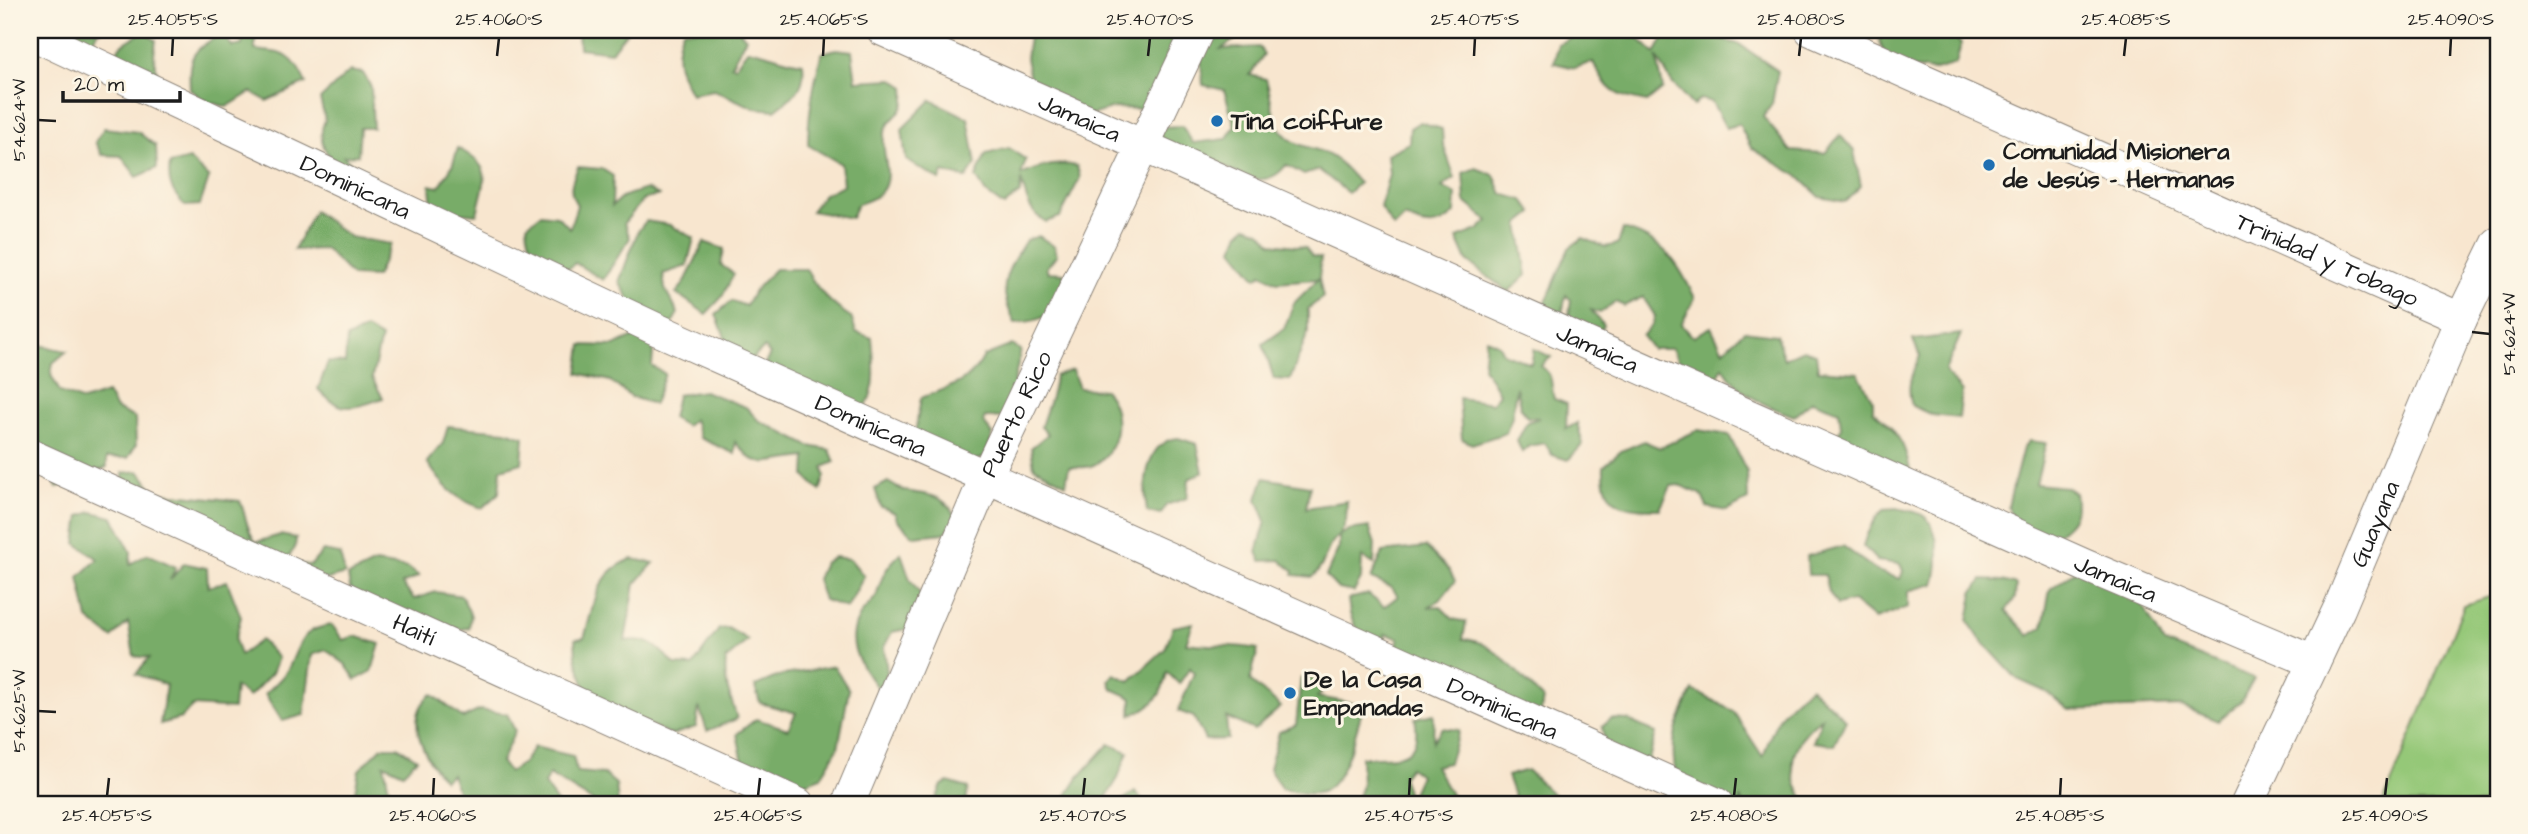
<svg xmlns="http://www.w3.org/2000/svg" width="2528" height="834" viewBox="0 0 2528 834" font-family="'Architects Daughter',sans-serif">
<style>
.green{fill:#95c878;stroke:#58724a;stroke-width:2}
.forest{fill:#78ac68;stroke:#4a6442;stroke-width:2}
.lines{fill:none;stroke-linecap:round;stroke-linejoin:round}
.minor-casing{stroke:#8a8176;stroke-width:34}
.minor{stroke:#fff;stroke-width:32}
.ticks{fill:none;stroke:#1c1c1c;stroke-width:2.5}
.poi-dot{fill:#1f6fb2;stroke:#fcf5e5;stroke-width:2.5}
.labels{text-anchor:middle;stroke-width:6;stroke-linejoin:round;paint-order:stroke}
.street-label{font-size:24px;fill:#1c1c1c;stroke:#fcf5e5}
.poi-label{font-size:24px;font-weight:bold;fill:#1c1c1c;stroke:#fcf5e5;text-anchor:start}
.neatline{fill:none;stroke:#1c1c1c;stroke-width:2.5}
.ticks-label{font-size:18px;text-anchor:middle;fill:#1c1c1c}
</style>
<rect width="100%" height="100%" fill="#fcf5e5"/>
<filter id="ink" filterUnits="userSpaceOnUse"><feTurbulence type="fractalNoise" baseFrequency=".0143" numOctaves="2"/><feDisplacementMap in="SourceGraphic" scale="14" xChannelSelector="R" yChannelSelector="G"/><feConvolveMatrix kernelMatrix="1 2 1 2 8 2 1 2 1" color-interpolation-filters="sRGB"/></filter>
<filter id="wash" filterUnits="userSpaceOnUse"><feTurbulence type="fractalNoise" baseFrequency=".00686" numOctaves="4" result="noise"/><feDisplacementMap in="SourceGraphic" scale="28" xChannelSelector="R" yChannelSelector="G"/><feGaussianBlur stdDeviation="1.57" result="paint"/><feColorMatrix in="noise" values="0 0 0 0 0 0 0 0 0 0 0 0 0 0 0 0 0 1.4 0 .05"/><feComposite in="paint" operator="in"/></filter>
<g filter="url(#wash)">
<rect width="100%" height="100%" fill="#f8e6cf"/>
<path class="green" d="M 2498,594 L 2498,804 L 2383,804 L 2464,605 Z"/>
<path class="forest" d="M 66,30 L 103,30 L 98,31 L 91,44 L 91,60 L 51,34 Z
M 244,30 L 255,37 L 255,50 C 286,53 293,54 306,83 L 267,101 L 251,92 L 227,107 L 203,100 L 190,89 C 188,55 192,51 221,34 L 233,47 L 242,45 Z
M 578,30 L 628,30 L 611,52 L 579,48 Z
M 683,30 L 739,30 L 746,38 L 731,65 L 735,66 L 748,49 C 767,52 784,61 803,63 C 806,90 795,94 775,110 L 754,108 L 714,90 L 691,94 C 678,71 672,55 683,30 Z
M 1030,30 L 1079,30 L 1084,37 L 1091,30 L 1189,30 L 1145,109 L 1113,108 L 1082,118 L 1033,97 L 1026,58 Z
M 1198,30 L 1240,30 L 1236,39 L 1221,49 L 1259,47 L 1264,54 L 1250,75 L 1266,79 C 1270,91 1273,116 1276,122 C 1293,153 1312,142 1335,159 C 1344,165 1351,175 1359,183 L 1348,193 L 1319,170 L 1304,175 L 1286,165 C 1264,196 1227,169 1205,153 L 1182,163 L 1164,155 L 1158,127 L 1182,126 L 1193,143 L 1226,139 L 1235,126 L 1224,90 L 1203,85 Z
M 1587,30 L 1638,38 L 1655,54 L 1667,30 L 1706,30 L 1713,38 L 1739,44 L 1778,71 L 1772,104 L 1763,117 L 1791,151 L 1825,153 L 1840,135 L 1854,151 L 1861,186 L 1845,202 L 1820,197 L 1798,176 L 1751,148 L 1739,124 L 1726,128 L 1712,102 L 1700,99 L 1693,106 L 1672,83 L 1657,57 L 1663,89 L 1647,102 C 1614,96 1607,92 1593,62 L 1575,68 L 1554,63 L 1558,44 Z
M 1884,30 L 1947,30 L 1961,44 L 1956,64 L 1932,71 L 1889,65 L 1879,41 Z
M 142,32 L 156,40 L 154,55 L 157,74 L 145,93 L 110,64 L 120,46 Z
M 836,49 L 852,51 L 856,81 L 893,79 L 905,87 C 908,116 893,112 886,129 C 875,156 909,191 857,204 L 851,218 L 811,211 L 824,194 L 843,185 L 841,164 L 808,145 C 808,112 813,85 822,53 Z
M 350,71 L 363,73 L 371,87 L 373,128 L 360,128 L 358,155 L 344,156 L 352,164 L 349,171 L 341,172 C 328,156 315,141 325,120 L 320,99 Z
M 931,100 L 968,118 L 976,164 L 966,178 L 943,172 L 940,180 L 906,160 L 902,129 Z
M 1420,122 L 1442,129 L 1443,144 L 1455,178 L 1442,187 L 1456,194 L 1455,213 C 1439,229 1425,228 1405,217 L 1394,228 L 1380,207 L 1389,174 L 1387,154 L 1409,143 L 1410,128 Z
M 104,128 L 138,132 L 156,146 L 157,168 L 137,177 L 121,156 L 102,155 L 95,142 Z
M 458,148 C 495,169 485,176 477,214 L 454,212 L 448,225 L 432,210 L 430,185 L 439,187 L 452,166 Z
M 1009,148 L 1026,160 L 1021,175 C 1039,166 1057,161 1077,166 L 1080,178 L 1060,217 L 1046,222 C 1028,212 1026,198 1021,179 L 1020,193 L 1004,206 L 986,193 L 976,177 L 986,154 Z
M 189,159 L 209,178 L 200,205 L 185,206 C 172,192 167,184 170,164 Z
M 578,167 L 602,169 L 613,176 L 612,206 L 624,196 L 646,189 L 659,195 L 643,200 L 624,223 L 630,238 L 603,280 L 575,263 L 556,280 C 539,264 528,249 527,225 L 541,214 L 557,216 L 570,228 L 577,205 C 568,190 571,183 578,167 Z
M 1476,168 L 1494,175 L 1502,194 L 1523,200 L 1533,213 L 1519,224 L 1527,275 L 1508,292 L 1467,261 L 1457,238 L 1478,230 L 1488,221 L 1465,202 L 1463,173 Z
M 314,211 L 350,237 L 391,244 L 376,277 L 352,276 L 325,249 L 294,250 Z
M 646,221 L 670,225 L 694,238 L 687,266 L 663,274 L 665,289 L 678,313 L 661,342 L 654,341 L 652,366 L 665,374 L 654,404 L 631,397 L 610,381 L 578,373 L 582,345 L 614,346 L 641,334 L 628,297 L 619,282 L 638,231 Z
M 1247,226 L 1261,231 L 1271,243 L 1305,247 L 1312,256 L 1321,258 L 1319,278 L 1323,297 L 1308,309 L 1308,332 L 1290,380 L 1274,379 L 1263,344 L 1284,329 L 1294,303 L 1318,279 L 1277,282 L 1262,274 L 1256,278 L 1233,249 L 1240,232 Z
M 1623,229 C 1665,241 1676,260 1695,298 L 1681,324 L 1693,337 L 1711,327 L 1723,351 L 1744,331 L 1776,335 L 1784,359 L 1803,350 L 1816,354 L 1818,370 L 1858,373 L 1873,401 L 1873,411 C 1903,434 1908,452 1913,488 L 1830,451 L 1841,427 L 1839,411 L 1812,401 L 1794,416 C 1763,405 1740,395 1723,367 L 1715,381 L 1688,380 L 1672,349 L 1652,349 L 1642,336 L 1652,325 L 1655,316 L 1643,297 L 1624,306 L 1615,302 L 1600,313 L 1591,310 L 1603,325 L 1600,333 L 1568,320 L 1571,300 L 1566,295 L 1562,314 L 1553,318 L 1543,309 L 1569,248 L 1583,238 L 1605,247 L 1618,244 Z
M 1039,236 L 1055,247 L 1057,255 L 1046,268 L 1048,272 L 1064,273 C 1065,310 1050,321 1015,323 C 996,287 1005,273 1026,240 Z
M 704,242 L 724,249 L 721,265 L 734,274 L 722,297 L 706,314 L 676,293 L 684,284 Z
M 775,269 L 806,269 C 817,290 831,305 851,317 L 856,332 L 872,338 C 875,374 879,390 857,421 L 765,364 L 770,354 L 764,348 L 748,363 L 726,340 L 716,314 L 732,301 L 746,306 L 754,291 Z
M 366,329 L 381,338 L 372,378 L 383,398 C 354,408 341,415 318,389 L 328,362 L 345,363 L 347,338 Z
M 1961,334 L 1945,371 L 1962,392 L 1959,418 L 1932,415 L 1912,406 C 1906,387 1911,374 1920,356 L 1913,340 Z
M 1486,338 L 1499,345 L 1503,353 L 1531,364 L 1534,349 L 1551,357 L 1541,366 C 1555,377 1550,384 1554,399 L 1567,404 L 1566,429 L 1577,423 L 1583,444 L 1568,460 L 1552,455 L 1545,443 L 1529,446 L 1522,452 L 1517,441 L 1527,422 L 1539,418 L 1527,417 L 1520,406 L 1516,387 L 1512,417 L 1506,433 L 1472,444 L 1462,439 L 1459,398 L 1492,403 L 1499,393 L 1483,367 Z
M 30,343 L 67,351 L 53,363 L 51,375 L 60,392 L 83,401 L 107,393 L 116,409 L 135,418 L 136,445 L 128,458 L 107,458 L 107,467 L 82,480 L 57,487 L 41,457 L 30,453 Z
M 1012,345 L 1021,350 L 1006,418 L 985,417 L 983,422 L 993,434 L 986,457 L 967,464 L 914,439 L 921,398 C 948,387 970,384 984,356 Z
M 1072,370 L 1079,388 L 1104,390 C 1124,409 1120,455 1091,466 C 1085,468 1076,467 1069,467 L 1066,484 L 1034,467 L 1031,448 L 1048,434 L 1041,427 C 1046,409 1054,394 1055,376 Z
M 704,391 L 746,407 L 758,420 L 809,446 L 830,450 L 835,462 L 823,467 L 825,476 L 820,491 L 805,476 L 806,457 L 763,463 L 751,459 L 735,442 L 735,454 L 700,438 L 694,419 L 686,426 L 672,418 L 677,395 Z
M 448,426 L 506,431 L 524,437 L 522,463 L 501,469 L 499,493 L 482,508 C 454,499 442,485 427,462 L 443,443 Z
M 1698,430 L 1729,435 L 1747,472 L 1748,500 L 1727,511 L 1707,507 L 1701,494 L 1679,485 L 1671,486 L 1660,509 C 1624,509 1602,507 1604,466 L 1621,451 L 1644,441 L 1660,448 Z
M 1178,438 L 1197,444 L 1203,472 L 1189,479 L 1187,498 L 1166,505 L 1161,514 L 1147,512 C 1143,486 1145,441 1178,438 Z
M 2029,441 L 2046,443 L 2036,484 L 2067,487 L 2075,493 C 2080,523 2066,525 2046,543 L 2014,525 L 2008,506 L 2023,448 Z
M 139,471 L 155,492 L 240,501 C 246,515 247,532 256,542 L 280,535 L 296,538 L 295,548 L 283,564 L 311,565 L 323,551 L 340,554 L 345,574 L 318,582 L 122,498 L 123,473 Z
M 1264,478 L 1310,486 L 1306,508 L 1347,501 L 1346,521 L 1340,535 L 1349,530 L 1369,527 L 1375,544 L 1374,564 L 1362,557 L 1361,579 L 1354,592 L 1338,589 L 1326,576 L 1339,547 L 1339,536 C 1324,545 1328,565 1312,577 L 1293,575 L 1294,571 L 1280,560 L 1261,561 L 1257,552 L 1266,521 L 1257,499 Z
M 888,482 C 917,503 940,482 957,520 L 945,533 L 914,536 L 897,520 L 895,513 L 881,507 L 875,489 Z
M 1897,508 C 1905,510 1918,511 1924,516 C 1941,530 1940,566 1934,584 L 1908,591 L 1908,607 L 1875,619 L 1853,601 L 1837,605 L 1829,592 L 1825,575 L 1808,575 L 1807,556 L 1843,546 L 1877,571 L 1900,579 L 1903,571 L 1900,564 L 1877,561 L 1863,546 C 1867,531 1873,520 1884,509 Z
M 92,512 L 113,517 L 131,552 L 130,564 L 148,554 L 176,567 L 170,580 L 184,563 L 207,568 L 208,587 L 227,581 L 241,617 L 235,640 L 240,655 L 261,640 L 278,658 L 272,673 L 249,697 L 235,687 L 233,709 L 193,706 L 181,718 L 160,724 L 166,685 L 136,674 L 149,658 L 134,656 L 128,622 L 112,638 L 88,619 L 79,577 L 98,559 L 76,543 L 80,516 Z
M 1426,547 L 1449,570 L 1455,581 L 1440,600 L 1428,607 L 1440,606 L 1453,619 L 1466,622 L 1463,639 C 1494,639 1521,678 1543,699 L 1538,730 L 1394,651 L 1399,638 L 1385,634 L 1386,644 L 1360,638 L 1350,614 L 1348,599 L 1368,594 L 1384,607 L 1398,596 L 1391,587 L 1371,579 L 1383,552 Z
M 901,553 L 910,579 L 922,596 L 907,629 L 892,632 L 884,647 L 887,671 L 879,690 C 860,665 841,641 863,611 C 867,606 875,600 877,594 C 882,575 886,567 901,553 Z
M 834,557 L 850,559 L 864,576 L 847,608 L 824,600 L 817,579 L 824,563 Z
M 632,559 L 654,563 L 635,584 L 625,641 C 650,637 659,648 675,665 L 693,666 L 719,629 L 728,628 L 748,640 L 726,660 C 723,685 731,695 737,719 L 707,731 L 699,707 L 696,727 L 672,735 L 588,698 L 576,657 L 575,639 L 584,638 C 595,604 595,572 632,559 Z
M 375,563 L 408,568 L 419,576 L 402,584 L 414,599 L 436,592 L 462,596 L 471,616 L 469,628 L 447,631 L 351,594 L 348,576 Z
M 2084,565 L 2130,584 L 2164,643 L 2254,678 L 2242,700 L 2218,721 L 2181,706 L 2069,710 L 2048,693 L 2017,679 L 1980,639 L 1968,621 L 1973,593 L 1982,580 L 2003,581 L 2016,585 L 2015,598 L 2006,611 L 2029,636 L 2043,627 L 2050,589 Z
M 1193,623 L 1186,643 C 1211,647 1234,644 1258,649 L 1250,681 L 1281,707 L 1254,730 L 1226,717 L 1228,739 L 1205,740 L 1194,717 L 1178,711 L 1194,673 L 1190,668 L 1179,684 L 1167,672 C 1162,696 1155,706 1131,715 L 1132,698 L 1112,689 L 1109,680 L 1114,674 L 1130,681 L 1165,649 L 1173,627 Z
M 332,625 L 343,640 L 355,636 L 380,644 L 372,671 L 356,680 L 345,664 L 326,650 L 312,655 L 304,715 L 282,721 L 265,694 C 273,686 283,678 288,669 C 301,644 299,629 332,625 Z
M 834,666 L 849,690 L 838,748 L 821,777 L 790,789 L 744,767 L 737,734 L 756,719 L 788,729 L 796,713 L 760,703 L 755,686 L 779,676 Z
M 1301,678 L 1314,679 L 1327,686 L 1317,697 L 1364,705 C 1356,728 1345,785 1321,792 C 1309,796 1294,791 1282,789 L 1269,769 L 1279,732 L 1296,725 Z
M 1810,687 L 1846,720 L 1834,745 L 1813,742 L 1822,718 C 1790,741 1783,773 1808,804 L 1743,804 L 1740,798 L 1740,804 L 1714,804 L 1677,779 C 1668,741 1677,723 1693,690 L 1733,711 L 1763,757 C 1776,719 1778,713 1810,687 Z
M 432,694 L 463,718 L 480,710 L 507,714 L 515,731 L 501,762 L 509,772 L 523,763 L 534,747 L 573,756 L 577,772 L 604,774 L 616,784 L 618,804 L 597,804 L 549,775 L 544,784 L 558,804 L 462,804 L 451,774 L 444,780 C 424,757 402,717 432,694 Z
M 1434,714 L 1433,741 L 1442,728 L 1459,730 L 1449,763 L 1435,766 L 1454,800 L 1451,804 L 1407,804 L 1420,775 L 1410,767 L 1402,777 L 1408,794 L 1405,804 L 1360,804 L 1357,799 L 1362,785 L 1361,757 C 1394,756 1423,763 1415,718 Z
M 1611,719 L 1628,720 L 1656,733 L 1648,763 L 1606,751 L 1602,727 Z
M 1109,744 L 1128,752 L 1117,780 L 1104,801 L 1107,804 L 1065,804 L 1064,800 L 1078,778 Z
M 382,747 L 398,747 L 417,759 L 403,773 L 384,764 L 391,800 L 368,802 L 354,797 L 359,770 Z
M 1527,770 L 1560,801 L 1589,804 L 1517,804 L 1507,776 Z
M 948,782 L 968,788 L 966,804 L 934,804 L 942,785 Z
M 1135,792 L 1146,804 L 1117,804 Z"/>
</g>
<g filter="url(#ink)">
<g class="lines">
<g class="minor-casing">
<g id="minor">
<path id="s1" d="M 883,30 L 2084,565 L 2314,662"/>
<path id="s2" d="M 1811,30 L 2461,319"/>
<path id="s3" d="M 30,33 L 654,328 L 1717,804"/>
<path id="s4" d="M 30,455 L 798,804"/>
<path id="s5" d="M 848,804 L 986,477 L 1198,30"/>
<path id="s6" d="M 2247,804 L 2339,609 L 2461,319 L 2498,243"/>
</g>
</g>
<use href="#minor" class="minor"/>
</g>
</g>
<path class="ticks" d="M 172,56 L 173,38M 497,56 L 499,38M 823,56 L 824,38M 1148,56 L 1150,38M 1474,56 L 1475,38M 1799,56 L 1801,38M 2124,56 L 2126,38M 2450,56 L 2451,38M 38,120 L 56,121M 2472,332 L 2490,334M 38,711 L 56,712M 107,796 L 109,778M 433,796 L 434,778M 758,796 L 760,778M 1083,796 L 1085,778M 1409,796 L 1410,778M 1734,796 L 1736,778M 2060,796 L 2061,778M 2385,796 L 2387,778"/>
<g class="poi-dot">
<circle cx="1217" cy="121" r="7"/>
<circle cx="1989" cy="165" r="7"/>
<circle cx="1290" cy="693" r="7"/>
</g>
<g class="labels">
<g class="street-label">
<text dy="8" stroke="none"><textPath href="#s1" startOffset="215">Jamaica</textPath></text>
<text dy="8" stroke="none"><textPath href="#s3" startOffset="360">Dominicana</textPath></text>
<text dy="8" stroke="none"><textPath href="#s2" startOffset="565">Trinidad y Tobago</textPath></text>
<text dy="8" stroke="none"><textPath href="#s1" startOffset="782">Jamaica</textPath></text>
<text dy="8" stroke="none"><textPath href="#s5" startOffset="425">Puerto Rico</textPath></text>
<text dy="8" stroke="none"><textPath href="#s3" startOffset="928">Dominicana</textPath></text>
<text dy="8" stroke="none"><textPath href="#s6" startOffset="308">Guayana</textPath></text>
<text dy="8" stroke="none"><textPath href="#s1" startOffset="1349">Jamaica</textPath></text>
<text dy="8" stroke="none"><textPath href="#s4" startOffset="422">Haití</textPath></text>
<text dy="8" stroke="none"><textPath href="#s3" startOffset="1620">Dominicana</textPath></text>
</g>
<g class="poi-label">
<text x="1231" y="129">Tina coiffure</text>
<text x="2003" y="159">Comunidad Misionera<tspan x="2003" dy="28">de Jesús - Hermanas</tspan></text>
<text x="1304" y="687">De la Casa<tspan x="1304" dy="28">Empanadas</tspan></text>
</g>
</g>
<rect width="2528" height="834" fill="none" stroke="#fcf5e5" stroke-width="77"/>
<path d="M63 91v10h117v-10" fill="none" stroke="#1c1c1c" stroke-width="3.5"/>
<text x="74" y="91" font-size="21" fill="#1c1c1c" stroke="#fcf5e5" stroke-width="5" paint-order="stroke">20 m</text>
<rect x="38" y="38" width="2452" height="758" class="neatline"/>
<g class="ticks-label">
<text x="173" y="25">25.4055°S</text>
<text x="499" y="25">25.4060°S</text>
<text x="824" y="25">25.4065°S</text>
<text x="1150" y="25">25.4070°S</text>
<text x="1475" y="25">25.4075°S</text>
<text x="1801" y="25">25.4080°S</text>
<text x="2126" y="25">25.4085°S</text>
<text x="2451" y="25">25.4090°S</text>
<text transform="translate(19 120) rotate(-90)" y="6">54.624°W</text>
<text transform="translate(2509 334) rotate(-90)" y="6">54.624°W</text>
<text transform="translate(19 711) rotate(-90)" y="6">54.625°W</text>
<text x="107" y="821">25.4055°S</text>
<text x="433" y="821">25.4060°S</text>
<text x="758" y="821">25.4065°S</text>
<text x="1083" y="821">25.4070°S</text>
<text x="1409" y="821">25.4075°S</text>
<text x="1734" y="821">25.4080°S</text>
<text x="2060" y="821">25.4085°S</text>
<text x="2385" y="821">25.4090°S</text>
</g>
</svg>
